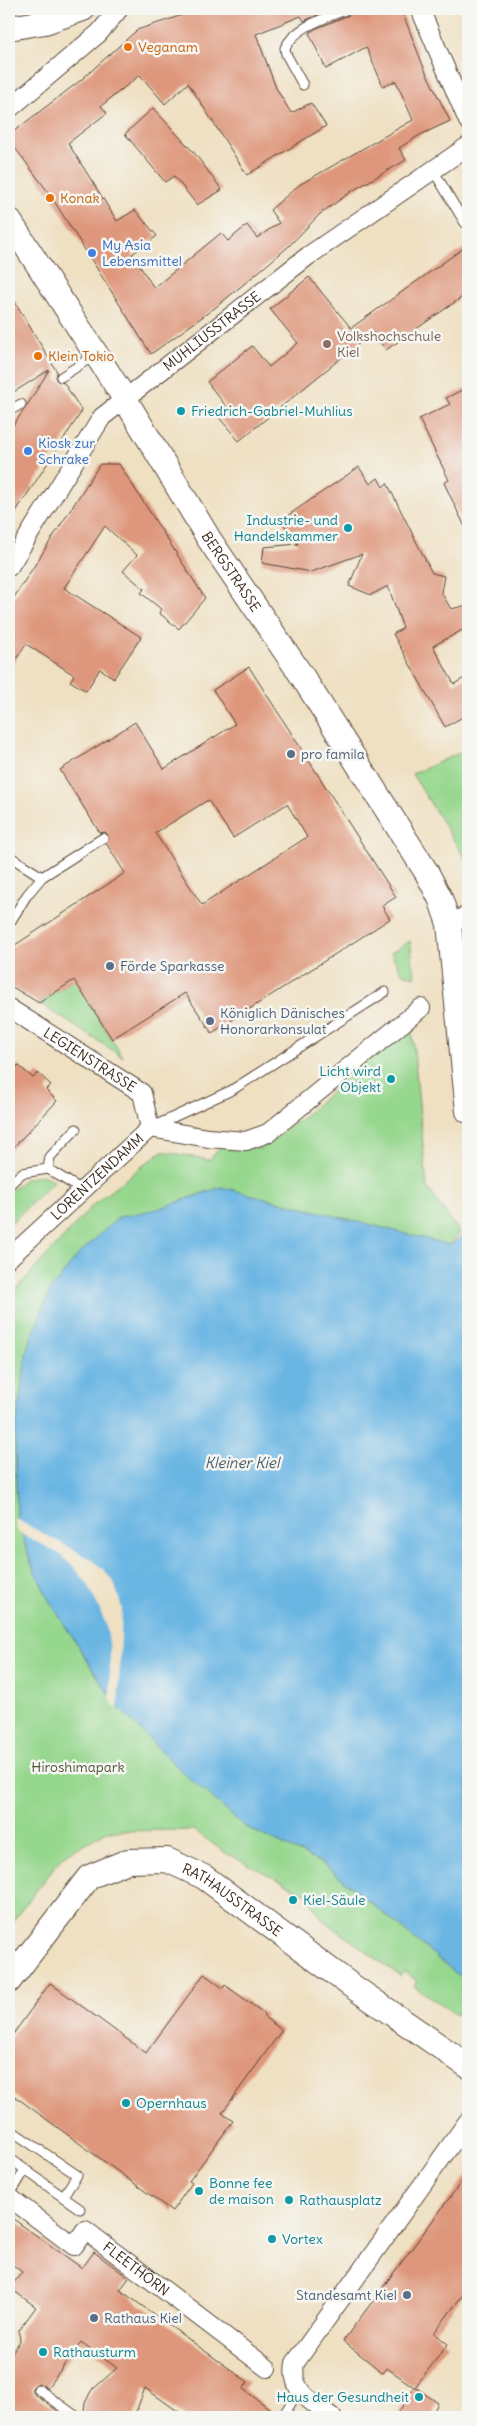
<svg xmlns="http://www.w3.org/2000/svg" width="477" height="2426" viewBox="0 0 477 2426" font-family="Delius,sans-serif">
<style>
.green{fill:#96d78e;stroke:#688056}
.water{fill:#6ab6e3;stroke:#527080}
.pier{fill:#efe0c2}
.building{fill:#de977b;fill-rule:evenodd}
.lines{fill:none;stroke-linecap:round;stroke-linejoin:round}
.lane-casing{stroke:#564537;stroke-width:11}
.street-casing{stroke:#564537;stroke-width:20}
.secondary-casing{stroke:#564537;stroke-width:26}
.lane{stroke:#fff;stroke-width:9}
.street{stroke:#fff;stroke-width:18}
.secondary{stroke:#fff;stroke-width:24}
.food-dot{fill:#e8710a;stroke:#f6f6f2;stroke-width:2}
.shop-dot{fill:#3f7fe0;stroke:#f6f6f2;stroke-width:2}
.education-dot{fill:#8d6e63;stroke:#f6f6f2;stroke-width:2}
.culture-dot{fill:#0f9aa8;stroke:#f6f6f2;stroke-width:2}
.service-dot{fill:#5c6f8a;stroke:#f6f6f2;stroke-width:2}
.labels{text-anchor:middle;stroke-width:5;stroke-linejoin:round;paint-order:stroke}
.food-label{font-size:14px;fill:#c56008;stroke:#f6f6f2;text-anchor:start}
.shop-label{font-size:14px;fill:#366cbe;stroke:#f6f6f2;text-anchor:start}
.street-label{font-size:14px;fill:#3b2a1e;stroke:#f6f6f2}
.education-label{font-size:14px;fill:#785e54;stroke:#f6f6f2;text-anchor:start}
.culture-label{font-size:14px;fill:#0d838f;stroke:#f6f6f2;text-anchor:start}
.service-label{font-size:14px;fill:#4e5e75;stroke:#f6f6f2;text-anchor:start}
.park-label{font-size:14px;fill:#52553a;stroke:#f6f6f2}
.water-label{font-size:15px;font-style:italic;fill:#4b5b63;stroke:#f6f6f2}
</style>
<rect width="100%" height="100%" fill="#f6f6f2"/>
<filter id="ink" filterUnits="userSpaceOnUse"><feTurbulence type="fractalNoise" baseFrequency=".02" numOctaves="2"/><feDisplacementMap in="SourceGraphic" scale="10" xChannelSelector="R" yChannelSelector="G"/><feConvolveMatrix kernelMatrix="1 2 1 2 8 2 1 2 1" color-interpolation-filters="sRGB"/></filter>
<filter id="wash" filterUnits="userSpaceOnUse"><feTurbulence type="fractalNoise" baseFrequency=".0096" numOctaves="4" result="noise"/><feDisplacementMap in="SourceGraphic" scale="20" xChannelSelector="R" yChannelSelector="G"/><feGaussianBlur stdDeviation="1.12" result="paint"/><feColorMatrix in="noise" values="0 0 0 0 0 0 0 0 0 0 0 0 0 0 0 0 0 1.4 0 .05"/><feComposite in="paint" operator="in"/></filter>
<g filter="url(#wash)">
<rect width="100%" height="100%" fill="#efe0c2"/>
<path class="green" d="M 468,749 L 468,863 L 412,774 Z
M 410,941 L 415,977 L 402,973 L 391,953 Z
M 91,969 L 78,986 L 123,1057 L 39,1003 Z
M 411,1020 L 427,1187 L 460,1233 L 450,1245 L 221,1187 L 158,1209 L 119,1217 L 51,1289 L 27,1349 L 15,1435 L 17,1519 L 31,1563 L 50,1602 L 116,1705 L 244,1826 L 324,1864 L 468,1983 L 468,2018 L 459,2011 L 456,2015 L 414,1986 L 417,1981 L 404,1971 L 400,1976 L 322,1919 L 308,1895 L 224,1852 L 194,1830 L 107,1831 L 62,1857 L 9,1926 L 9,1297 L 95,1203 L 162,1151 L 209,1160 L 230,1137 L 259,1149 L 302,1118 Z
M 42,1175 L 54,1181 L 9,1225 L 9,1192 L 25,1179 Z"/>
<path class="water" d="M 221,1187 L 450,1245 L 468,1232 L 468,1983 L 324,1864 L 244,1826 L 182,1772 L 116,1705 L 50,1602 L 31,1563 L 17,1519 L 15,1435 L 27,1349 L 51,1289 L 79,1254 L 119,1217 L 158,1209 Z"/>
<path class="pier" d="M 14,1518 L 89,1558 L 103,1569 L 113,1580 L 122,1608 L 118,1707 L 115,1707 L 110,1699 L 110,1648 L 106,1624 L 89,1586 L 75,1568 L 58,1553 L 18,1532 Z"/>
<g id="blocks">
<path class="building" d="M 201,9 L 331,9 L 304,21 L 301,16 L 256,34 L 276,88 L 291,113 L 311,103 L 326,126 L 247,175 L 188,83 L 165,104 L 140,75 L 101,106 L 107,113 L 68,143 L 117,221 L 135,210 L 157,236 L 132,254 L 154,288 L 221,233 L 228,241 L 247,225 L 257,238 L 279,223 L 270,210 L 299,185 L 413,120 L 396,81 L 383,86 L 366,47 L 326,69 L 309,33 L 315,29 L 349,15 L 353,9 L 401,9 L 424,68 L 450,121 L 420,135 L 399,148 L 406,160 L 352,191 L 320,214 L 288,247 L 256,274 L 216,307 L 151,354 L 49,193 L 9,140 L 9,135 L 81,80 L 137,30 Z
M 153,108 L 196,155 L 222,190 L 197,205 L 174,176 L 165,182 L 125,134 Z
M 468,245 L 468,293 L 386,350 L 373,332 L 239,441 L 216,414 L 226,406 L 207,382 L 252,346 L 269,367 L 298,343 L 270,309 L 309,277 L 351,328 Z
M 9,292 L 57,372 L 56,380 L 64,383 L 82,411 L 9,522 L 9,431 L 26,407 L 49,370 L 9,395 Z
M 468,387 L 468,533 L 444,483 L 449,480 L 419,419 L 450,404 L 446,398 Z
M 100,464 L 119,464 L 205,598 L 179,629 L 159,613 L 161,609 L 141,593 L 144,589 L 123,571 L 137,555 L 105,526 L 64,588 L 141,637 L 114,678 L 100,669 L 86,691 L 70,681 L 74,675 L 26,644 L 9,670 L 9,605 Z
M 359,467 L 370,484 L 378,478 L 383,487 L 387,483 L 432,573 L 444,576 L 441,592 L 451,609 L 468,605 L 468,627 L 433,646 L 454,684 L 468,676 L 468,714 L 445,727 L 393,634 L 403,628 L 388,586 L 371,595 L 349,586 L 362,554 L 311,572 L 262,563 L 264,547 L 298,544 L 281,520 Z
M 249,667 L 396,897 L 382,906 L 390,919 L 212,1033 L 185,993 L 112,1039 L 74,980 L 39,1003 L 9,985 L 9,949 L 125,873 L 106,843 L 108,835 L 105,832 L 100,833 L 60,770 L 135,722 L 164,769 L 235,724 L 213,690 ZM 208,800 L 233,838 L 287,804 L 307,837 L 202,905 L 155,833 Z
M 18,1065 L 33,1078 L 38,1073 L 51,1085 L 46,1090 L 57,1101 L 9,1152 L 9,1075 Z
M 204,1974 L 223,1988 L 225,1985 L 265,2014 L 264,2017 L 282,2030 L 222,2113 L 233,2121 L 189,2181 L 192,2183 L 172,2211 L 9,2092 L 9,2040 L 50,1983 L 146,2053 Z
M 468,2173 L 468,2288 L 434,2333 L 448,2344 L 415,2387 L 438,2403 L 431,2417 L 396,2417 L 414,2387 L 387,2368 L 383,2373 L 343,2341 Z
M 9,2216 L 82,2268 L 94,2252 L 129,2278 L 120,2290 L 248,2382 L 243,2389 L 277,2414 L 276,2417 L 186,2417 L 145,2388 L 134,2417 L 83,2417 L 85,2403 L 91,2391 L 117,2368 L 81,2342 L 47,2388 L 38,2383 L 32,2388 L 34,2394 L 66,2417 L 9,2417 L 9,2357 L 20,2341 L 19,2330 L 36,2307 L 10,2288 L 22,2272 L 9,2262 Z"/>
</g>
</g>
<g filter="url(#ink)">
<use href="#blocks" fill-opacity="0" stroke="#564537" stroke-width="1"/>
<g class="lines">
<g class="lane-casing">
<path id="lane" d="M 303,85 L 286,54 L 285,48 C 296,26 326,18 347,9
M 433,170 L 465,223
M 61,377 L 95,355
M 9,411 L 21,404
M 9,856 L 42,877
M 9,924 L 27,895 L 42,877 L 103,838
M 152,1127 L 232,1090 L 385,992
M 48,1169 L 50,1157 L 76,1129
M 9,1185 L 22,1173 L 48,1169 L 82,1190
M 9,2129 L 77,2175 L 63,2197 L 9,2158
M 9,2196 L 25,2170
M 63,2197 L 80,2209
M 38,2389 L 77,2417
M 282,2417 L 299,2391"/>
</g>
<g class="street-casing">
<g id="street">
<path d="M 420,9 L 468,121"/>
<path d="M 9,109 L 99,33 L 119,9"/>
<path id="s1" d="M 9,567 L 102,417 L 308,256 L 468,146"/>
<path d="M 449,924 L 468,915"/>
<path id="s2" d="M 9,1008 L 142,1093 L 150,1128"/>
<path d="M 150,1128 L 208,1138 L 246,1141 L 268,1133 L 421,1008"/>
<path id="s3" d="M 9,1258 L 150,1128"/>
<path id="s4" d="M 9,2197 L 74,2246 L 85,2230 L 267,2368"/>
<path d="M 332,2417 C 311,2401 290,2392 295,2363 L 468,2121"/>
</g>
</g>
<g class="secondary-casing">
<g id="secondary">
<path d="M 9,28 L 45,22 L 83,9"/>
<path id="s5" d="M 9,220 L 125,399 L 209,539 L 302,676 L 427,873 L 440,898 L 449,924 L 468,1111"/>
<path id="s6" d="M 9,1981 L 89,1877 L 128,1861 L 167,1860 L 204,1877 L 352,1986 L 468,2066"/>
</g>
</g>
<use href="#lane" class="lane"/>
<use href="#street" class="street"/>
<use href="#secondary" class="secondary"/>
</g>
</g>
<g class="food-dot">
<circle cx="128" cy="47" r="5"/>
<circle cx="50" cy="198" r="5"/>
<circle cx="38" cy="356" r="5"/>
</g>
<g class="shop-dot">
<circle cx="92" cy="253" r="5"/>
<circle cx="28" cy="451" r="5"/>
</g>
<circle class="education-dot" cx="327" cy="344" r="5"/>
<g class="culture-dot">
<circle cx="181" cy="411" r="5"/>
<circle cx="348" cy="528" r="5"/>
<circle cx="391" cy="1079" r="5"/>
<circle cx="293" cy="1900" r="5"/>
<circle cx="126" cy="2103" r="5"/>
<circle cx="199" cy="2191" r="5"/>
<circle cx="289" cy="2200" r="5"/>
<circle cx="272" cy="2239" r="5"/>
<circle cx="43" cy="2352" r="5"/>
<circle cx="419" cy="2397" r="5"/>
</g>
<g class="service-dot">
<circle cx="291" cy="754" r="5"/>
<circle cx="110" cy="966" r="5"/>
<circle cx="210" cy="1021" r="5"/>
<circle cx="407" cy="2295" r="5"/>
<circle cx="94" cy="2318" r="5"/>
</g>
<g class="labels">
<g class="food-label">
<text x="138" y="52">Veganam</text>
<text x="60" y="203">Konak</text>
<text x="48" y="361">Klein Tokio</text>
</g>
<g class="shop-label">
<text x="102" y="250">My Asia<tspan x="102" dy="16">Lebensmittel</tspan></text>
<text x="38" y="448">Kiosk zur<tspan x="38" dy="16">Schrake</tspan></text>
</g>
<g class="street-label">
<text dy="5" stroke="none"><textPath href="#s1" startOffset="316">MUHLIUSSTRASSE</textPath></text>
<text dy="5" stroke="none"><textPath href="#s5" startOffset="416">BERGSTRASSE</textPath></text>
<text dy="5" stroke="none"><textPath href="#s2" startOffset="96">LEGIENSTRASSE</textPath></text>
<text dy="5" stroke="none"><textPath href="#s3" startOffset="120">LORENTZENDAMM</textPath></text>
<text dy="5" stroke="none"><textPath href="#s6" startOffset="289">RATHAUSSTRASSE</textPath></text>
<text dy="5" stroke="none"><textPath href="#s4" startOffset="165">FLEETHÖRN</textPath></text>
</g>
<g class="education-label">
<text x="337" y="341">Volkshochschule<tspan x="337" dy="16">Kiel</tspan></text>
</g>
<g class="culture-label">
<text x="191" y="416">Friedrich-Gabriel-Muhlius</text>
<text x="338" y="525" text-anchor="end">Industrie- und<tspan x="338" dy="16">Handelskammer</tspan></text>
<text x="381" y="1076" text-anchor="end">Licht wird<tspan x="381" dy="16">Objekt</tspan></text>
<text x="303" y="1905">Kiel-Säule</text>
<text x="136" y="2108">Opernhaus</text>
<text x="209" y="2188">Bonne fee<tspan x="209" dy="16">de maison</tspan></text>
<text x="299" y="2205">Rathausplatz</text>
<text x="282" y="2244">Vortex</text>
<text x="53" y="2357">Rathausturm</text>
<text x="409" y="2402" text-anchor="end">Haus der Gesundheit</text>
</g>
<g class="service-label">
<text x="301" y="759">pro famila</text>
<text x="120" y="971">Förde Sparkasse</text>
<text x="220" y="1018">Königlich Dänisches<tspan x="220" dy="16">Honorarkonsulat</tspan></text>
<text x="397" y="2300" text-anchor="end">Standesamt Kiel</text>
<text x="104" y="2323">Rathaus Kiel</text>
</g>
<g class="park-label">
<text x="78" y="1772">Hiroshimapark</text>
</g>
<g class="water-label">
<text x="242" y="1468">Kleiner Kiel</text>
</g>
</g>
<rect width="477" height="2426" fill="none" stroke="#f6f6f2" stroke-width="30"/>
</svg>
